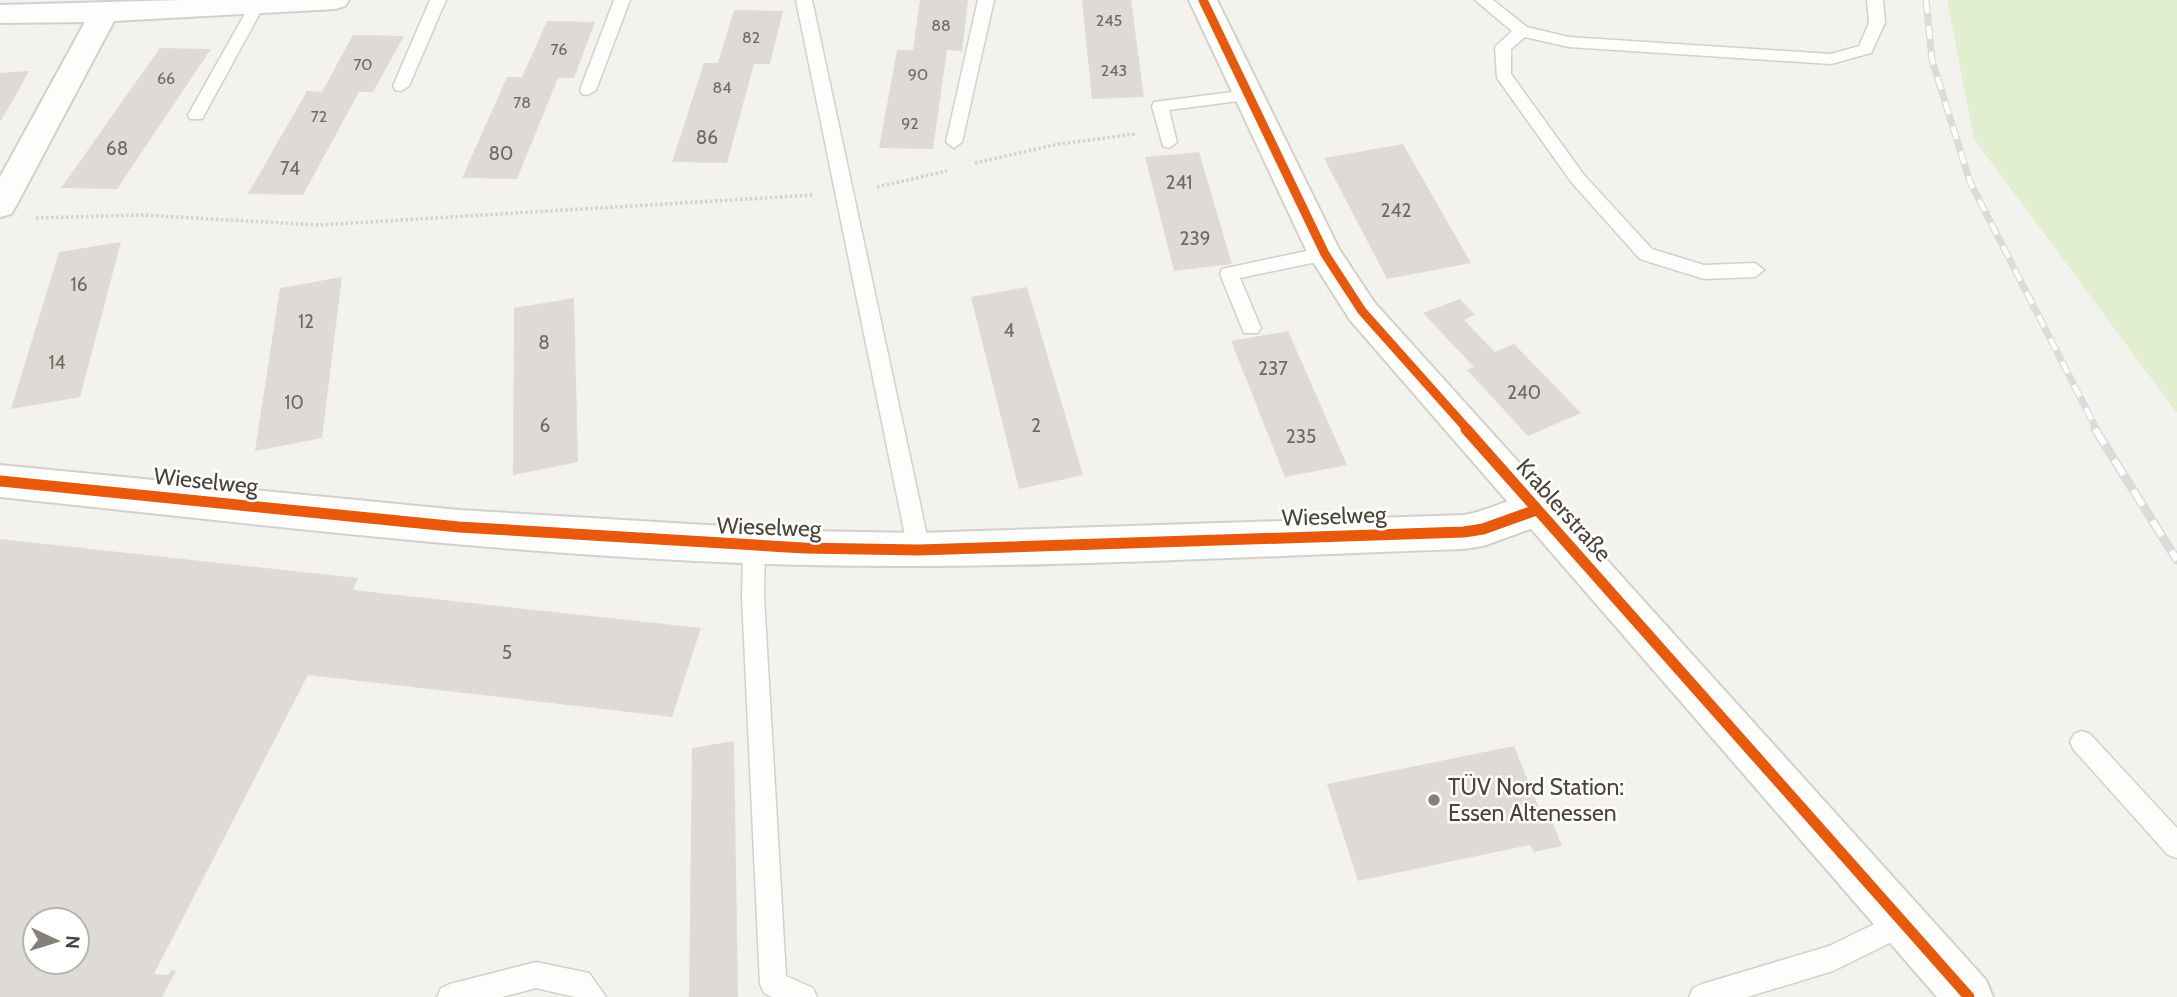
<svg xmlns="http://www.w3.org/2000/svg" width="2177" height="997" viewBox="0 0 2177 997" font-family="Cabin,sans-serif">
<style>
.green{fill:#e1eecf}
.building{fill:#dedbd6;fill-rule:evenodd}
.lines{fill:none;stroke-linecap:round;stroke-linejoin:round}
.service-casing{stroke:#d2d0cb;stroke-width:3}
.minor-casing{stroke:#d2d0cb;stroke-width:4}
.tertiary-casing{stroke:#d2d0cb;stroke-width:4}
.path{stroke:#d3d2cc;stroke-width:3.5;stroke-dasharray:2.5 2.5;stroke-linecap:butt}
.service{fill:#fdfdfc;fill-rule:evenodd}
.minor{fill:#fdfdfc;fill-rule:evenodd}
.tertiary{fill:#fdfdfc;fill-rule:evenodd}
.rail-far1-casing{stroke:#dbdbda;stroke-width:7}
.rail-casing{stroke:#dbdbda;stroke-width:9}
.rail-far1{stroke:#fff;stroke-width:4.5;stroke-dasharray:13;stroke-linecap:butt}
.rail{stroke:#fff;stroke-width:6;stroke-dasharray:18;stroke-linecap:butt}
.cycleway-far1-casing{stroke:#fff;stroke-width:12}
.cycleway-casing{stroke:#fff;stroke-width:16}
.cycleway-far1{stroke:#e8590c;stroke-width:9}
.cycleway{stroke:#e8590c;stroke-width:11}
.poi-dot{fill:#868178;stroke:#fff;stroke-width:2.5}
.labels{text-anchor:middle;stroke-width:5;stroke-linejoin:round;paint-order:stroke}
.far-number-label{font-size:16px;fill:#706a61}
.number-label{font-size:19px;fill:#706a61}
.street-label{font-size:23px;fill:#4b4439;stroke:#fff}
.poi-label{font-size:23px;fill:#4b4439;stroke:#fff;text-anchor:start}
</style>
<rect width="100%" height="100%" fill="#f4f2ee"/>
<path class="green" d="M 1947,0 L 2177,0 L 2177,413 L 1974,139 Z"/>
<path class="building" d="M 920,0 L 968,0 L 962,51 L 947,50 L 933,149 L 879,148 L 897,50 L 913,50 Z
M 1082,0 L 1131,0 L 1144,97 L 1092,99 Z
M 734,10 L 783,11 L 770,64 L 754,64 L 727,163 L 672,162 L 704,63 L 718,63 Z
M 547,21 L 595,22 L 574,78 L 558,78 L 517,179 L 462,178 L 507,77 L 522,77 Z
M 353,35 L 404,36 L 373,92 L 359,92 L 303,195 L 248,194 L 307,91 L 322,92 Z
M 160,48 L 211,49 L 117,189 L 61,188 Z
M 29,71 L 17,93 L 0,122 L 0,73 Z
M 1403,144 L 1471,263 L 1387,279 L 1324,158 Z
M 1199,152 L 1232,264 L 1174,271 L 1145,157 Z
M 121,242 L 80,397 L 11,409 L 59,252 Z
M 342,277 L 322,438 L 255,451 L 280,288 Z
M 1027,287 L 1083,475 L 1019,489 L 971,297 Z
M 574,298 L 578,462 L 513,475 L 514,308 Z
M 1460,299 L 1475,315 L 1464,320 L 1495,352 L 1514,344 L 1581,413 L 1528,436 L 1467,370 L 1474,367 L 1423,313 Z
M 1288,331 L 1347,465 L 1285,477 L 1231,341 Z
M 0,539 L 358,578 L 353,590 L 701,628 L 672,717 L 308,675 L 154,974 L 168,975 L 171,970 L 176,971 L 162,997 L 0,997 ZM 35,920 L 77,920 L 77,962 L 35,962 Z
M 734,741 L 738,997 L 689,997 L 692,748 Z
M 1514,746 L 1543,818 L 1550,816 L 1562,846 L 1534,852 L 1530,845 L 1358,881 L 1327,784 Z"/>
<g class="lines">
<g class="service-casing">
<path id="service" d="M 430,0 L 446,0 L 409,86 L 401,91 L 395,90 L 393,86 Z
M 614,0 L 630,0 L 596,90 L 588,95 L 582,94 L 580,90 Z
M 796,0 L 812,0 L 930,550 L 927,557 L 919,559 L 911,557 L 908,550 Z
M 978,0 L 994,0 L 962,142 L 954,148 L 946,142 Z
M 1475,0 L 1493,0 L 1527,27 L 1569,37 L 1831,54 L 1859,46 L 1869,23 L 1867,0 L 1883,0 L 1885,23 L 1871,53 L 1831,64 L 1569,47 L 1525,37 L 1511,49 L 1511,74 L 1584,175 L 1652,249 L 1704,265 L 1755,263 L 1764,270 L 1755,277 L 1704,279 L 1640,259 L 1572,183 L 1497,78 L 1495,47 L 1512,31 Z
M 252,1 L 262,1 L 265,4 L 202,119 L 190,119 L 188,115 Z
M 1248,90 L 1256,95 L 1254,99 L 1169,110 L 1177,142 L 1169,148 L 1163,146 L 1152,106 L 1154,102 Z
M 1325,247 L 1331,249 L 1334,254 L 1331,259 L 1240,278 L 1261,328 L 1258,333 L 1244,333 L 1220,274 L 1222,269 Z
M 754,539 L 762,541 L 765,548 L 764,597 L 786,976 L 813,988 L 817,997 L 772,997 L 764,993 L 760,984 L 742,597 L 743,548 L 746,541 Z
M 2082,731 L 2090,734 L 2177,828 L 2177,858 L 2168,855 L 2074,750 L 2070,742 L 2074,734 Z
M 1903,910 L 1912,914 L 1916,923 L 1912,932 L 1833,971 L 1747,997 L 1689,997 L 1693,988 L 1702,984 L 1829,946 Z
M 536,962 L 589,973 L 606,997 L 575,997 L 536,988 L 502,997 L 437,997 L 441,988 L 450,984 Z"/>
</g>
<g class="minor-casing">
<path id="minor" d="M 181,0 L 349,0 L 345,6 L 335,9 L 114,21 L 16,206 L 11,214 L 0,217 L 0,177 L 85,22 L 0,23 L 0,5 Z
M 0,465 L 459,510 L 804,531 L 919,533 L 1464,515 C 1491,511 1524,489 1550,498 L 1555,510 L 1550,522 L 1483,546 L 1464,549 C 1246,556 1026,570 808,565 C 538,559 268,525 0,497 Z"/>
</g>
<g class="tertiary-casing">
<path id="tertiary" d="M 1189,0 L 1217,0 L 1339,249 L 1374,302 L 1986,980 L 1993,997 L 1937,997 L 1350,320 L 1308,254 Z"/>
</g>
<path class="path" d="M 975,163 L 1059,144 L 1135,134
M 877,187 L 947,171
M 36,218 L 141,215 L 319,225 L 813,195"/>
<use href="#service" class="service"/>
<use href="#minor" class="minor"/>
<use href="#tertiary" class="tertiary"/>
<g class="rail-far1-casing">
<path id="rail-far1" d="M 1926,0 L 1932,60 L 1970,182 L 2097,430"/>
</g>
<g class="rail-casing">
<path id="rail" d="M 2095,429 L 2177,560"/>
</g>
<use href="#rail-far1" class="rail-far1"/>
<use href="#rail" class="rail"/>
<g class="cycleway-far1-casing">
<path id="cycleway-far1" d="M 1203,0 L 1325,254 L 1362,311 L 1468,430"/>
</g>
<g class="cycleway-casing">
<path id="cycleway" d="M 1466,429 L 1969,997
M 0,481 L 459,527 L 804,548 L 919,550 L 1464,532 L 1483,529 L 1536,510"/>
</g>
<use href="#cycleway-far1" class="cycleway-far1"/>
<use href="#cycleway" class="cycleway"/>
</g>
<circle class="poi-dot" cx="1434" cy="800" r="7"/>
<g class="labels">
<g class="far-number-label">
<text x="1109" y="26">245</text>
<text x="941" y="31">88</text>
<text x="751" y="43">82</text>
<text x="559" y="55">76</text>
<text x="363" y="70">70</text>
<text x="1114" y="76">243</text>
<text x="918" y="80">90</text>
<text x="166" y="84">66</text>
<text x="722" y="93">84</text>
<text x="522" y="108">78</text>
<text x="319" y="122">72</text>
<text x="910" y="129">92</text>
</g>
<g class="number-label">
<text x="707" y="144">86</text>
<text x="117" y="155">68</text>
<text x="501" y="160">80</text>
<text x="290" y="175">74</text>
<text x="1179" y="189">241</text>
<text x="1396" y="217">242</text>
<text x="1195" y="245">239</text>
<text x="79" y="291">16</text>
<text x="306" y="328">12</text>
<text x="1009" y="337">4</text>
<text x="544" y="349">8</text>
<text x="57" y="369">14</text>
<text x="1273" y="375">237</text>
<text x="1524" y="399">240</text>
<text x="294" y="409">10</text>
<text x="545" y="432">6</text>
<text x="1036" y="432">2</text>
<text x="1301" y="443">235</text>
<text x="507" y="659">5</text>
</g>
<g class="street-label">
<text transform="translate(206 481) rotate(6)" y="8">Wieselweg</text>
<text transform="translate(1564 510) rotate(48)" y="8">Krablerstraße</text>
<text transform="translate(1334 516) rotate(-2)" y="8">Wieselweg</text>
<text transform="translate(769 527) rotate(2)" y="8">Wieselweg</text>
</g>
<g class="poi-label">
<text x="1448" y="795">TÜV Nord Station:<tspan x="1448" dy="26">Essen Altenessen</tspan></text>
</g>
</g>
<g transform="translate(56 941) rotate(94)"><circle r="33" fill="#ffffff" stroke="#b7b4b0" stroke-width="2"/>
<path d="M0-5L12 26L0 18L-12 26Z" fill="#868178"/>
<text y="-10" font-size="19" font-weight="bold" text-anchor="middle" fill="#4b4439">N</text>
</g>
</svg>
